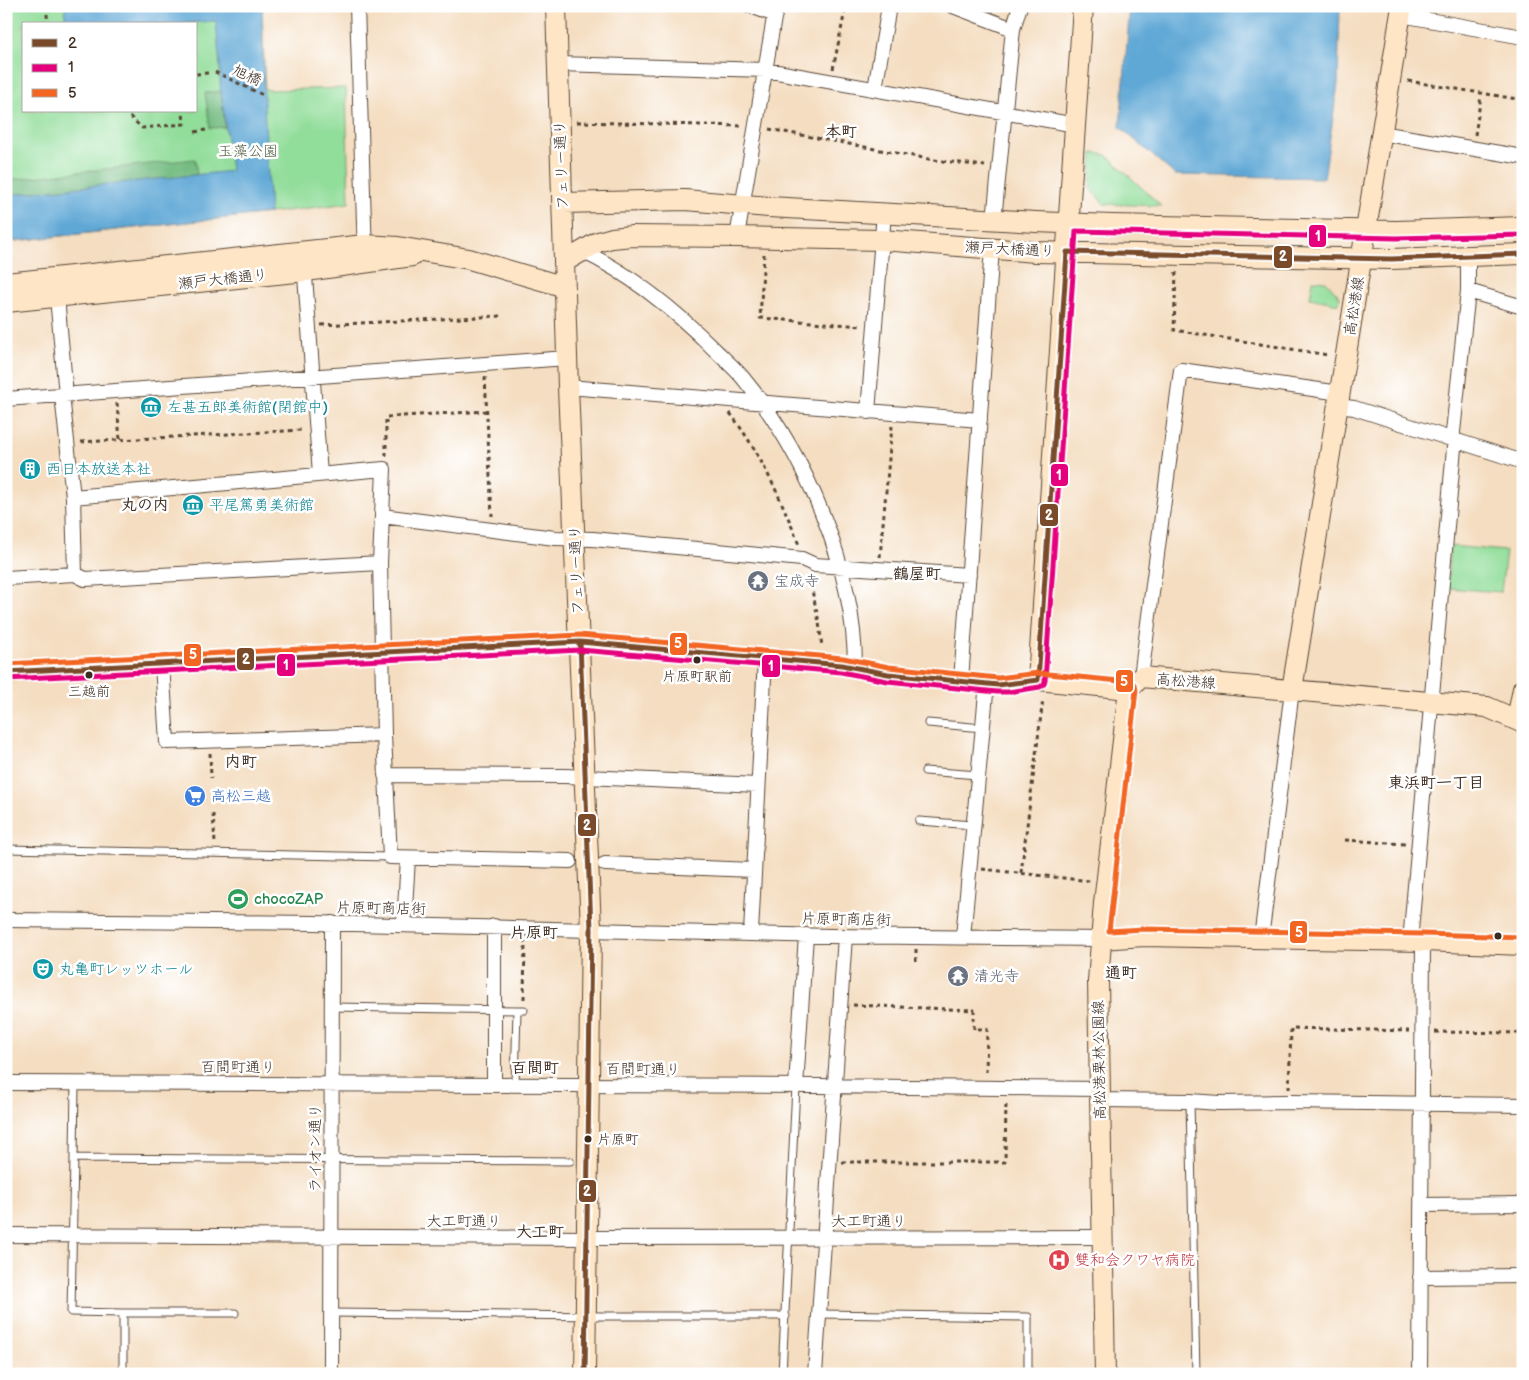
<svg xmlns="http://www.w3.org/2000/svg" width="1529" height="1380" viewBox="0 0 1529 1380" font-family="'Balsamiq Sans','Klee One',sans-serif">
<style>
.green{fill:#91dd9a;stroke:#66845c;fill-rule:evenodd}
.forest{fill:#74bc82;stroke:#587350}
.water{fill:#5ea7d5;stroke:#4c687a}
.lines{fill:none;stroke-linecap:round;stroke-linejoin:round}
.lane-casing{stroke:#574536;stroke-width:9}
.street-casing{stroke:#574536;stroke-width:16}
.secondary-casing{stroke:#574536;stroke-width:22}
.path{stroke:#574536;stroke-width:3;stroke-dasharray:4 4;stroke-linecap:butt}
.lane{stroke:#fff;stroke-width:7}
.street{stroke:#fff;stroke-width:14}
.secondary{stroke:#fde5c5;stroke-width:20}
.bus-1-casing{stroke:#fff;stroke-width:9}
.bus-2-casing{stroke:#fff;stroke-width:9}
.bus-3-casing{stroke:#fff;stroke-width:9}
.bus-1{stroke:#7a4b2a;stroke-width:5}
.bus-2{stroke:#e5007d;stroke-width:5}
.bus-3{stroke:#f26522;stroke-width:5}
.bus-dot{fill:#3b2a1e;stroke:#fff;stroke-width:2}
.labels{text-anchor:middle;stroke-width:5;stroke-linejoin:round;paint-order:stroke}
.bus-label{font-size:14px;fill:#3b2a1e;stroke:#fff}
.street-label{font-size:15px;fill:#3b2a1e;stroke:#fff}
.park-label{font-size:15px;fill:#556043;stroke:#fff}
.culture-label{font-size:15px;fill:#0d838f;stroke:#fff;text-anchor:start}
.worship-label{font-size:15px;fill:#5b616d;stroke:#fff;text-anchor:start}
.shop-label{font-size:15px;fill:#366cbe;stroke:#fff;text-anchor:start}
.leisure-label{font-size:15px;fill:#27864d;stroke:#fff;text-anchor:start}
.health-label{font-size:15px;fill:#be3a42;stroke:#fff;text-anchor:start}
.neighbourhood-label{font-size:16px;font-weight:bold;fill:#3b2a1e;stroke:#fff}
.line-badge{stroke:#fff;stroke-width:2}
.badge-label{font-size:14px;text-anchor:middle;font-weight:bold;fill:#fff}
</style>
<rect width="100%" height="100%" fill="#fff"/>
<filter id="ink" filterUnits="userSpaceOnUse"><feTurbulence type="fractalNoise" baseFrequency=".02" numOctaves="2"/><feDisplacementMap in="SourceGraphic" scale="10" xChannelSelector="R" yChannelSelector="G"/><feConvolveMatrix kernelMatrix="1 2 1 2 8 2 1 2 1" color-interpolation-filters="sRGB"/></filter>
<filter id="wash" filterUnits="userSpaceOnUse"><feTurbulence type="fractalNoise" baseFrequency=".0096" numOctaves="4" result="noise"/><feDisplacementMap in="SourceGraphic" scale="20" xChannelSelector="R" yChannelSelector="G"/><feGaussianBlur stdDeviation="1.12" result="paint"/><feColorMatrix in="noise" values="0 0 0 0 0 0 0 0 0 0 0 0 0 0 0 0 0 1.4 0 .05"/><feComposite in="paint" operator="in"/></filter>
<g filter="url(#wash)">
<rect width="100%" height="100%" fill="#f4ddc0"/>
<path class="green" d="M 6,6 L 262,6 L 265,89 L 270,90 L 346,88 L 349,203 L 270,213 L 6,242 ZM 24,24 L 196,24 L 196,111 L 24,111 Z
M 1093,153 L 1107,155 L 1161,206 L 1104,204 L 1090,188 Z
M 1313,280 L 1326,281 L 1340,297 L 1339,304 L 1310,298 Z
M 1450,546 L 1506,551 L 1501,592 L 1447,588 Z"/>
<path class="forest" d="M 221,91 L 225,127 L 210,128 L 205,93 Z
M 195,159 L 197,175 L 6,195 L 6,180 Z"/>
<path class="water" d="M 65,6 L 262,6 L 264,103 L 270,213 L 6,242 L 6,195 L 231,171 L 220,84 L 220,67 L 216,21 L 173,24 L 65,24 Z
M 1130,6 L 1340,6 L 1338,84 L 1324,178 L 1175,175 L 1120,127 Z"/>
</g>
<g filter="url(#ink)">
<g class="lines">
<g class="lane-casing">
<path id="lane" d="M 928,723 L 983,728
M 925,771 L 978,775
M 919,821 L 973,825
M 6,849 L 390,857
M 332,1007 L 517,1010
M 515,1085 L 517,1010 L 524,1010
M 1190,1101 L 1196,1374
M 74,1158 L 75,1082
M 123,1313 L 235,1313
M 332,1313 L 603,1316 L 786,1316
M 819,1314 L 1028,1317 L 1028,1374
M 123,1374 L 123,1313 L 71,1312 L 74,1158 L 570,1161
M 782,1374 L 796,1086"/>
</g>
<g class="street-casing">
<path id="street" d="M 357,6 L 365,254
M 751,6 L 775,15
M 953,6 L 1013,29
M 1401,15 L 1523,37
M 558,64 L 766,70 L 1076,125
M 875,89 L 889,6
M 1381,133 L 1523,157
M 994,220 L 1013,29 L 1020,6
M 737,237 L 776,6
M 582,251 C 633,275 677,312 716,351 C 725,360 735,368 743,378 C 805,453 855,568 855,667
M 304,263 L 320,474
M 1468,291 L 1523,307
M 57,297 L 66,395
M 568,387 L 980,420
M 6,399 L 567,358
M 1338,406 L 1354,408 L 1523,462
M 868,412 L 884,213
M 73,497 L 384,469 L 380,563 L 384,735 L 390,857 L 570,861
M 382,516 L 555,538 L 593,539 L 802,559 L 815,565 L 969,575
M 75,574 L 85,579 L 380,563
M 6,578 L 75,574 L 73,497 L 62,395
M 162,664 L 167,742 L 384,735
M 1141,677 L 1181,370 L 1340,393
M 961,681 L 992,248
M 385,775 L 565,776 L 758,785
M 605,864 L 753,870
M 6,920 L 314,923 L 830,936 L 1101,939
M 404,925 L 408,858
M 751,933 L 765,658
M 963,937 L 987,683
M 1261,939 L 1292,690
M 1410,942 L 1454,448 L 1453,432 L 1468,291 L 1468,256
M 6,1083 L 819,1086 L 1100,1089
M 494,1085 L 494,926
M 796,1086 L 806,935
M 1100,1100 L 1190,1101 L 1219,1103 L 1289,1102 L 1523,1105
M 1421,1205 L 1523,1204
M 6,1235 L 586,1238 L 1102,1237
M 1420,1277 L 1523,1276
M 331,1374 L 332,923
M 815,1374 L 845,936
M 1420,1374 L 1423,941"/>
</g>
<g class="secondary-casing">
<path id="secondary" d="M 556,6 L 568,387 L 591,929 L 585,1374
M 563,203 L 685,200 L 769,207 L 1036,222 L 1112,225 L 1396,231 L 1523,227
M 564,262 L 598,242 L 612,238 L 632,236 L 737,237 L 882,240 L 1035,252 L 1391,259 L 1523,254
M 6,283 L 365,245 L 398,247 L 469,259 L 565,287
M 6,302 L 306,271 L 412,256
M 6,672 L 580,642 L 842,665 L 888,674 L 998,685 L 1007,685 L 1038,680 L 1129,689 L 1141,677 L 1487,707 L 1523,723
M 1038,680 L 1083,6
M 1292,690 L 1402,6
M 1517,719 L 1523,689
M 1101,939 L 1144,936 L 1423,941 L 1523,945
M 1105,1374 L 1098,981 L 1104,903 L 1129,689"/>
</g>
<path class="path" d="M 46,6 L 48,24
M 833,69 L 846,6
M 215,72 L 265,96
M 196,74 L 208,73
M 1408,81 L 1523,100
M 124,111 L 142,128 L 184,124 L 183,111
M 577,122 L 743,126
M 769,129 L 934,160 L 985,166
M 195,132 L 206,130
M 1475,135 L 1481,96
M 764,254 L 760,318 L 862,326
M 1176,272 L 1174,330 L 1328,355
M 321,325 L 500,316
M 485,377 L 492,516
M 117,403 L 120,440
M 730,413 C 760,453 781,498 799,545
M 81,442 L 302,430
M 386,456 L 386,417 L 487,411
M 880,557 L 892,426
M 809,577 L 819,622 L 822,647
M 210,753 L 211,778
M 213,814 L 215,843
M 1345,840 L 1405,844
M 982,869 L 1090,881
M 1021,873 L 1043,699
M 916,961 L 916,949
M 524,999 L 525,941
M 853,1005 L 974,1010 L 974,1029 L 987,1029 L 986,1074
M 1435,1032 L 1523,1033
M 1289,1089 L 1291,1028 L 1409,1031
M 842,1162 L 1005,1162 L 1006,1101"/>
<use href="#lane" class="lane"/>
<use href="#street" class="street"/>
<use href="#secondary" class="secondary"/>
<g class="bus-1-casing">
<path id="bus-1" d="M 580,642 L 591,929 L 585,1374
M 6,672 L 580,642 L 842,665 L 888,674 L 998,685 L 1038,680 L 1067,252 L 1391,259 L 1523,254"/>
</g>
<g class="bus-2-casing">
<path id="bus-2" d="M 6,679 L 580,650 L 841,672 L 887,681 L 997,692 L 1008,692 L 1040,687 L 1044,684 L 1045,681 L 1076,231 L 1396,238 L 1523,235"/>
</g>
<g class="bus-3-casing">
<path id="bus-3" d="M 6,664 L 580,635 L 843,658 L 889,667 L 998,678 L 1038,673 L 1130,682 L 1135,685 L 1136,690 L 1109,931 L 1144,929 L 1423,934 L 1523,937"/>
</g>
<use href="#bus-1" class="bus-1"/>
<use href="#bus-2" class="bus-2"/>
<use href="#bus-3" class="bus-3"/>
</g>
</g>
<defs>
<g id="museum-disc" transform="scale(1.125)"><circle r="9.5" fill="#0f9aa8" stroke="#fff"/><path d="M0-6L6-3V-2H-6V-3ZM-5-1h2V3h-2ZM-1-1h2V3h-2ZM3-1h2V3H3ZM-6 4H6V6H-6Z" fill="#fff"/></g>
<g id="building-disc" transform="scale(1.125)"><circle r="9.5" fill="#0f9aa8" stroke="#fff"/><path d="M-4-6H4V6H1V3H-1V6H-4ZM-2.5-4.3h1.7v1.8h-1.7ZM.8-4.3h1.7v1.8H.8ZM-2.5-1h1.7V.8h-1.7ZM.8-1h1.7V.8H.8Z" fill="#fff"/></g>
<g id="temple-disc" transform="scale(1.125)"><circle r="9.5" fill="#6b7280" stroke="#fff"/><path d="M0-6L5-2H3V0L6.5 2.5H4V6H1.5V3h-3V6H-4V2.5H-6.5L-3 0V-2H-5Z" fill="#fff"/></g>
<g id="supermarket-disc" transform="scale(1.125)"><circle r="9.5" fill="#3f7fe0" stroke="#fff"/><path d="M-6-5.5h2.5l.6 2H6L4.5 2H-2.5L-4.4-4H-6ZM-1.5 3.2a1.3 1.3 0 1 0 .1 0ZM3 3.2a1.3 1.3 0 1 0 .1 0Z" fill="#fff"/></g>
<g id="stadium-disc" transform="scale(1.125)"><circle r="9.5" fill="#2e9e5b" stroke="#fff"/><path d="M0-5a6.5 5 0 1 0 0 10a6.5 5 0 1 0 0-10ZM-3.5-1.8h7v3.6h-7Z" fill="#fff"/></g>
<g id="theatre-disc" transform="scale(1.125)"><circle r="9.5" fill="#0f9aa8" stroke="#fff"/><path d="M-5-5.5Q0-4 5-5.5V0Q5 5 0 6Q-5 5-5 0ZM-3.3-2.5H-1v1.5H-3.3ZM1-2.5H3.3v1.5H1ZM-2.8 1Q0 5.5 2.8 1Z" fill="#fff"/></g>
<g id="hospital-disc" transform="scale(1.125)"><circle r="9.5" fill="#e0444e" stroke="#fff"/><path d="M-5-5h3v3.5h4V-5h3V5h-3V1.5h-4V5h-3Z" fill="#fff"/></g>
</defs>
<g fill-rule="evenodd">
<use href="#museum-disc" x="151" y="407"/>
<use href="#building-disc" x="30" y="469"/>
<use href="#museum-disc" x="193" y="505"/>
<use href="#temple-disc" x="758" y="581"/>
<use href="#supermarket-disc" x="195" y="796"/>
<use href="#stadium-disc" x="238" y="899"/>
<use href="#theatre-disc" x="43" y="969"/>
<use href="#temple-disc" x="958" y="976"/>
<use href="#hospital-disc" x="1059" y="1260"/>
</g>
<g class="bus-dot">
<circle cx="697" cy="660" r="4.5"/>
<circle cx="89" cy="675" r="4.5"/>
<circle cx="1498" cy="936" r="4.5"/>
<circle cx="588" cy="1139" r="4.5"/>
</g>
<g class="labels">
<g class="bus-label">
<text x="697" y="681">片原町駅前</text>
<text x="89" y="696">三越前</text>
<text x="597" y="1144" text-anchor="start">片原町</text>
</g>
<g class="street-label">
<text transform="translate(247 75) rotate(25)" y="5">旭橋</text>
<text transform="translate(561 165) rotate(-92)" y="5">フェリー通り</text>
<text transform="translate(1010 249) rotate(3)" y="5">瀬戸大橋通り</text>
<text transform="translate(223 279) rotate(-6)" y="5">瀬戸大橋通り</text>
<text transform="translate(1354 306) rotate(-81)" y="5">高松港線</text>
<text transform="translate(576 570) rotate(-92)" y="5">フェリー通り</text>
<text transform="translate(1186 681) rotate(4)" y="5">高松港線</text>
<text transform="translate(381 908) rotate(1)" y="5">片原町商店街</text>
<text transform="translate(846 919) rotate(1)" y="5">片原町商店街</text>
<text transform="translate(1099 1060) rotate(-91)" y="5">高松港栗林公園線</text>
<text x="238" y="1072">百間町通り</text>
<text x="643" y="1074">百間町通り</text>
<text transform="translate(315 1148) rotate(-90)" y="5">ライオン通り</text>
<text x="464" y="1226">大工町通り</text>
<text x="869" y="1226">大工町通り</text>
</g>
<g class="park-label">
<text x="248" y="156">玉藻公園</text>
</g>
<g class="culture-label">
<text x="167" y="412">左甚五郎美術館(閉館中)</text>
<text x="46" y="474">西日本放送本社</text>
<text x="209" y="510">平尾篤勇美術館</text>
<text x="59" y="974">丸亀町レッツホール</text>
</g>
<g class="worship-label">
<text x="774" y="586">宝成寺</text>
<text x="974" y="981">清光寺</text>
</g>
<g class="shop-label">
<text x="211" y="801">高松三越</text>
</g>
<g class="leisure-label">
<text x="254" y="904">chocoZAP</text>
</g>
<g class="health-label">
<text x="1075" y="1265">雙和会クワヤ病院</text>
</g>
<g class="neighbourhood-label">
<text x="841" y="137">本町</text>
<text x="145" y="510">丸の内</text>
<text x="917" y="579">鶴屋町</text>
<text x="241" y="767">内町</text>
<text x="1436" y="788">東浜町一丁目</text>
<text x="534" y="938">片原町</text>
<text x="1121" y="978">通町</text>
<text x="535" y="1073">百間町</text>
<text x="540" y="1237">大工町</text>
</g>
</g>
<g class="line-badge">
<rect x="1308" y="224" width="19" height="24" rx="5" fill="#e5007d"/>
<rect x="1273" y="245" width="20" height="24" rx="5" fill="#7a4b2a"/>
<rect x="1050" y="463" width="19" height="24" rx="5" fill="#e5007d"/>
<rect x="1039" y="503" width="20" height="24" rx="5" fill="#7a4b2a"/>
<rect x="669" y="632" width="19" height="24" rx="5" fill="#f26522"/>
<rect x="183" y="643" width="19" height="24" rx="5" fill="#f26522"/>
<rect x="236" y="647" width="19" height="24" rx="5" fill="#7a4b2a"/>
<rect x="276" y="653" width="20" height="24" rx="5" fill="#e5007d"/>
<rect x="761" y="654" width="20" height="24" rx="5" fill="#e5007d"/>
<rect x="1115" y="669" width="19" height="24" rx="5" fill="#f26522"/>
<rect x="577" y="813" width="20" height="24" rx="5" fill="#7a4b2a"/>
<rect x="1289" y="920" width="19" height="24" rx="5" fill="#f26522"/>
<rect x="578" y="1179" width="19" height="24" rx="5" fill="#7a4b2a"/>
</g>
<g class="badge-label">
<text x="1318" y="241">1</text>
<text x="1283" y="261">2</text>
<text x="1059" y="480">1</text>
<text x="1049" y="520">2</text>
<text x="678" y="648">5</text>
<text x="193" y="659">5</text>
<text x="246" y="664">2</text>
<text x="286" y="670">1</text>
<text x="771" y="671">1</text>
<text x="1124" y="686">5</text>
<text x="587" y="830">2</text>
<text x="1299" y="937">5</text>
<text x="587" y="1196">2</text>
</g>
<rect width="1529" height="1380" fill="none" stroke="#fff" stroke-width="25"/>
<rect x="22" y="22" width="175" height="90" fill="#ffffff" stroke="#b1aaa5"/>
<rect x="32" y="39" width="25" height="8" fill="#7a4b2a" stroke="#b1aaa5"/>
<text x="68" y="48" font-size="15" fill="#3b2a1e">2</text>
<rect x="32" y="64" width="25" height="8" fill="#e5007d" stroke="#b1aaa5"/>
<text x="68" y="72" font-size="15" fill="#3b2a1e">1</text>
<rect x="32" y="89" width="25" height="8" fill="#f26522" stroke="#b1aaa5"/>
<text x="68" y="98" font-size="15" fill="#3b2a1e">5</text>
</svg>
